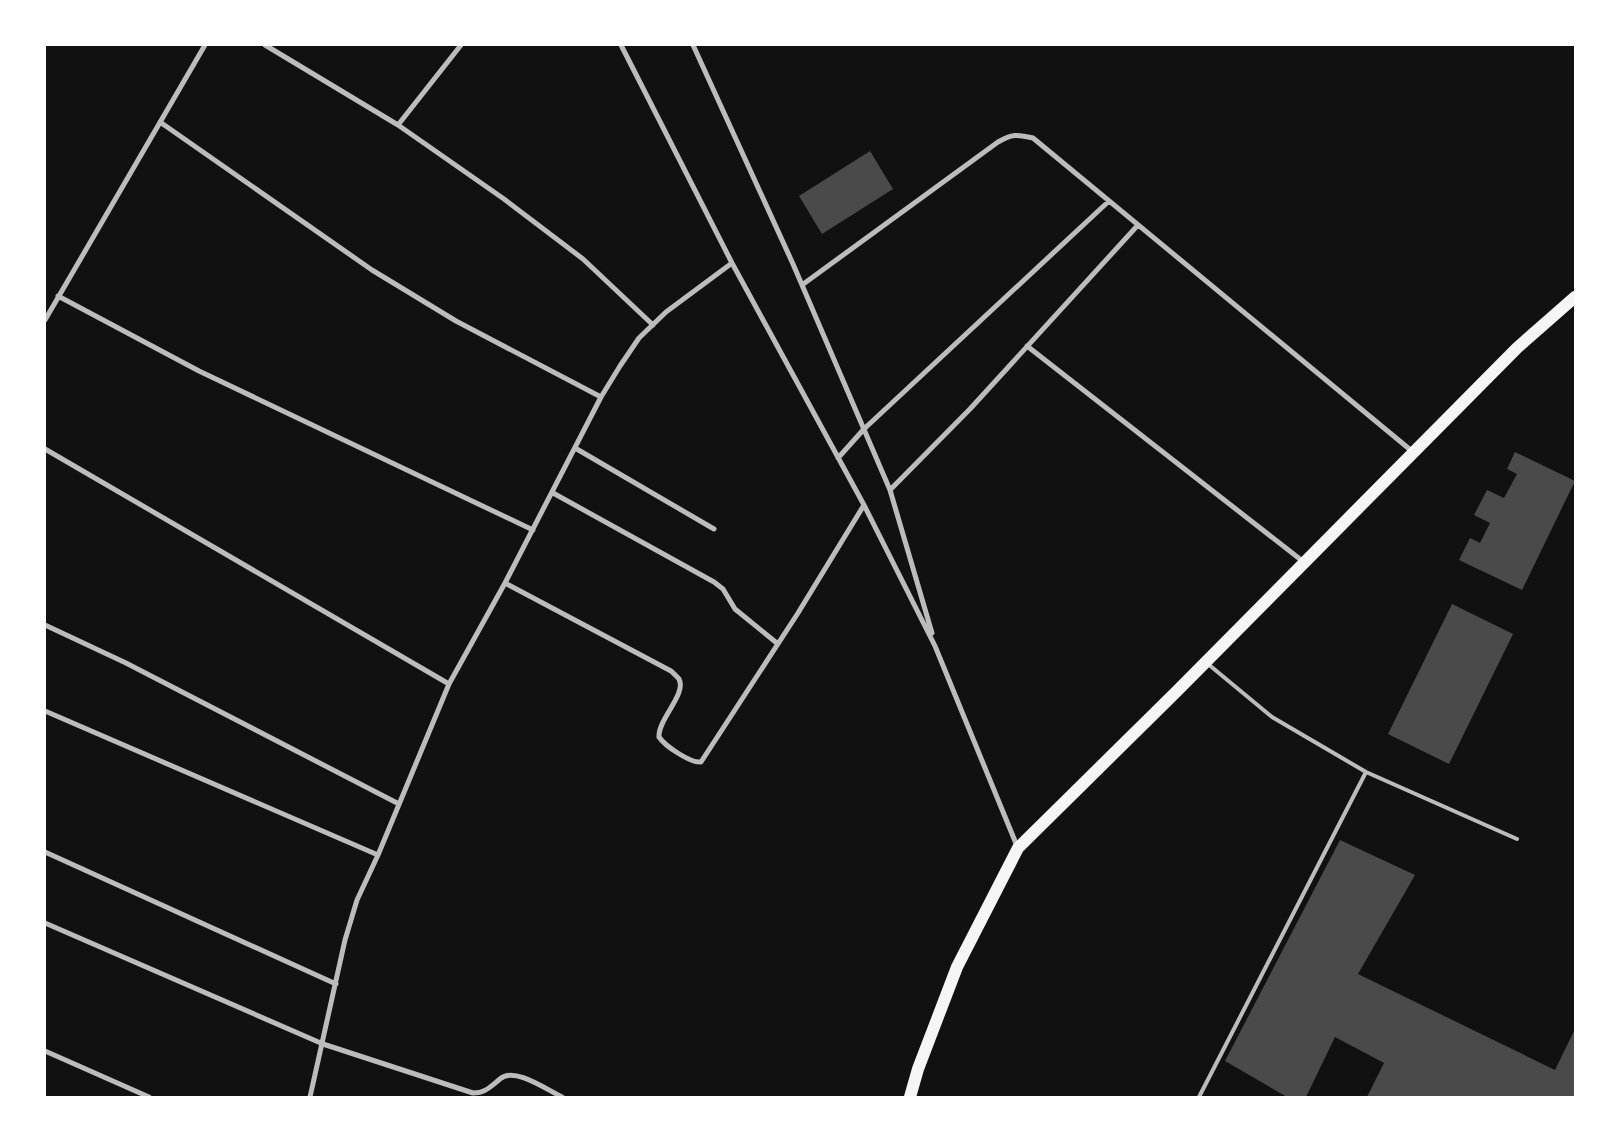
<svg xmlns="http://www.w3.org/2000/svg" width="1620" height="1142" viewBox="0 0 1620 1142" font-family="'PT Sans',sans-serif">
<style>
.building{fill:#4a4a4a}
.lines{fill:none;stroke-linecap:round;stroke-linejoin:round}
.service{stroke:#bcbcbc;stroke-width:4}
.minor{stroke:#bcbcbc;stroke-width:5}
.primary{stroke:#f5f5f5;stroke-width:12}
</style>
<rect width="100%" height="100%" fill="#111"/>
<path class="building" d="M 870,151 L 893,189 L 822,234 L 799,196 Z
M 1515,452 L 1575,481 L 1522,590 L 1459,560 L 1470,538 L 1480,543 L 1490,523 L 1474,515 L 1487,490 L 1504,498 L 1517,474 L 1507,469 Z
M 1452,604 L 1513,634 L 1449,764 L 1388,734 Z
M 1340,840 L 1415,875 L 1358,974 L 1555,1070 L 1575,1029 L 1575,1097 L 1367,1097 L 1384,1063 L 1335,1037 L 1306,1097 L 1287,1097 L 1225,1061 Z"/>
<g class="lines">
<path class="service" d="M 1208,664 L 1272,717 L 1325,748 L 1366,772 L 1517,839
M 1199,1097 L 1366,772"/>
<path class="minor" d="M 265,45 L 398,125 L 504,199 L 583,259 L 653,325
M 621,45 L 732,263 L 864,505 L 935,646 L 1017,846
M 693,45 L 793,264 L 890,490 L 932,633
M 160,122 L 372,270 L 456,321 L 601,397
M 398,125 L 461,45
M 802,285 L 998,142 C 1012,134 1017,134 1033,138 L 1413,452
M 58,296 L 199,371 L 533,530
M 45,320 L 205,45
M 1027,346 L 1305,563
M 575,448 L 714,529
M 45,449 L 449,684
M 838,458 L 864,429 L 1109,201
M 890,490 L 970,409 L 1138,225
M 553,493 L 714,582 L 723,589 L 735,609 L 778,644
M 505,583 L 671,671 C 673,673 677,676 679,679 C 687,694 658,719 659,737 C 665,746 690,763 701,762 L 798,613 L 864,505
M 45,625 L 126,663 L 399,804
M 45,711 L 378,855
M 45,852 L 336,984
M 45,923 L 323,1044 L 473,1093 C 485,1093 490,1087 500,1079 C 514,1066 547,1090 562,1097
M 45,1051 L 149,1097
M 310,1097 L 345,940 L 357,900 L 378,855 L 449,684 L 505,583 L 601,397 L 620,366 L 639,338 L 666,312 L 732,263"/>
<path class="primary" d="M 910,1097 L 918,1069 L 957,967 L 1018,848 L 1176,692 L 1517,348 L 1575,297"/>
</g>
<rect width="1620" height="1142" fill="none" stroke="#ffffff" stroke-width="92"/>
</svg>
